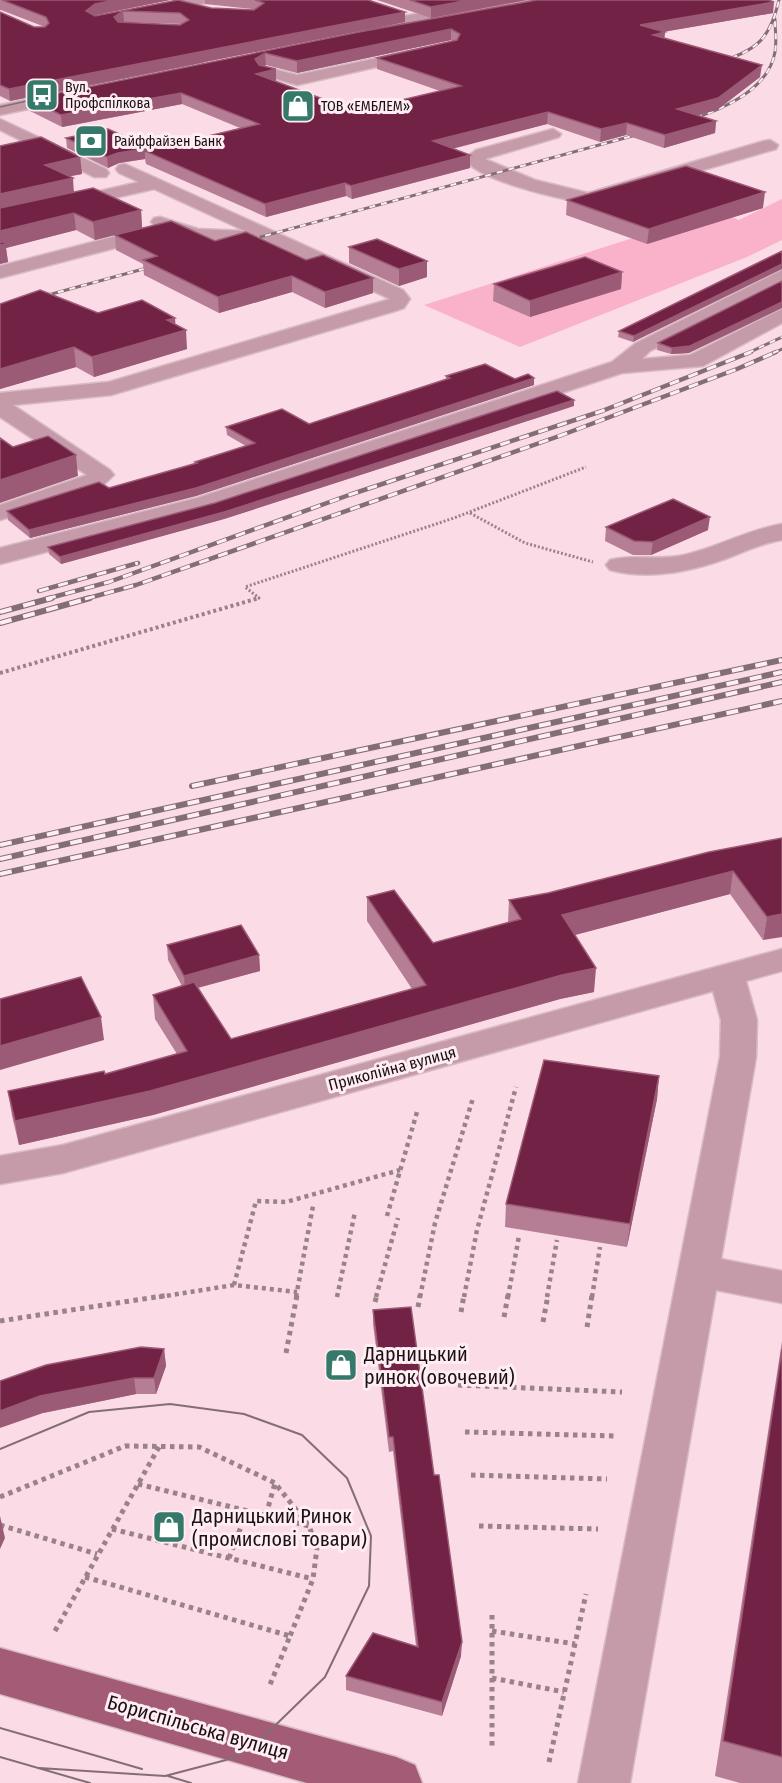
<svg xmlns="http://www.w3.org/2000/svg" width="782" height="1783" viewBox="0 0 782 1783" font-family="'Fira Sans Condensed',sans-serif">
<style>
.green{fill:#fab1ca}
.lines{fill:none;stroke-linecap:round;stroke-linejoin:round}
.minor-casing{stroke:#d7bac3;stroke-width:3}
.major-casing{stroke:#d7bac3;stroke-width:3}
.path-far3{stroke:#9a828a;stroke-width:3;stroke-dasharray:2 2;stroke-linecap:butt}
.path-far2{stroke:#9a828a;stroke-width:4;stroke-dasharray:3 3;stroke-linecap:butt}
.path-far1{stroke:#9a828a;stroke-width:4.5;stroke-dasharray:4 4;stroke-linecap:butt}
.path{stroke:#9a828a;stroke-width:5;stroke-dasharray:4.5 4.5;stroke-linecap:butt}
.minor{fill:#c59ba9;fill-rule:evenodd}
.major{fill:#a35b76;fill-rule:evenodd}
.tram-far1{stroke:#846e75;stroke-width:1.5}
.tram{stroke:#846e75;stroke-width:2}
.rail-far2-casing{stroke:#846e75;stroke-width:3}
.rail-far1-casing{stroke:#846e75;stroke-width:4.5}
.rail-casing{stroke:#846e75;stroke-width:6}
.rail-far2{stroke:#feedf2;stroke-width:2;stroke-dasharray:6;stroke-linecap:butt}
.rail-far1{stroke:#feedf2;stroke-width:3;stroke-dasharray:10;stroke-linecap:butt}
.rail{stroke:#feedf2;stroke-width:4;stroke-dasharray:12;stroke-linecap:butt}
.wall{fill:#b67e95;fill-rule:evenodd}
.shaded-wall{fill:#9b5a75}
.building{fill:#722245;stroke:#9b5a75;stroke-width:1.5;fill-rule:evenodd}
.labels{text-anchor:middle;stroke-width:6;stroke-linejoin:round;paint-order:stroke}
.far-poi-label{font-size:14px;fill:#1c0f13;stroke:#feedf2;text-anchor:start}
.street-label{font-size:16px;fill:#1c0f13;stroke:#feedf2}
.near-poi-label{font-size:20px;fill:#1c0f13;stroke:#feedf2;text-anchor:start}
.near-street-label{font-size:20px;fill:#1c0f13;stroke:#feedf2}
</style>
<rect width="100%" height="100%" fill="#fbdbe5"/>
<path class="green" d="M 782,199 L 782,240 L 747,257 L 520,347 L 424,305 L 717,211 L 739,220 Z"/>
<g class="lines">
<g class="minor-casing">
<path id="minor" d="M 181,0 L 208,0 L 206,3 L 147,15 L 140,11 L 142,8 Z
M 504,0 L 536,0 L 529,4 L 360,31 L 353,27 L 360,23 Z
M 420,49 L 425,50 L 427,53 L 425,56 L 297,85 L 260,74 L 258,71 L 265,67 L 297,75 Z
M 75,90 L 80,92 L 83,95 L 80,98 L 0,115 L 0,105 Z
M 0,119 L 106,169 L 109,173 L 106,177 L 94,177 L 0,130 Z
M 553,129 L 561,134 L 559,137 L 485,159 L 535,180 L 588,193 L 764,141 L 770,140 L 778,145 L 776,149 L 589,203 C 561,200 480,181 464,159 L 476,150 Z
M 125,164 L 403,290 L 410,299 L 404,308 L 395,311 L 111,395 L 13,405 L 110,470 L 114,475 L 101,487 L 0,520 L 0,505 L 87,475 L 0,417 L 0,393 L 109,382 L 390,299 L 263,240 L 238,243 L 211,242 L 167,232 L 165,235 L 0,278 L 0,266 L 155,226 L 151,222 L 154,218 L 160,217 L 198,229 L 245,231 L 154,189 L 0,224 L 0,214 L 139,182 L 119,173 L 116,169 L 119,165 Z
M 782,270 L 782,284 L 650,351 L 642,359 L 690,355 L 782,309 L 782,323 L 703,366 L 622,373 L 215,508 L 0,564 L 0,548 L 197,498 L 612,362 L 636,343 Z
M 782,524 L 782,540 C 762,543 744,552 725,559 C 689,572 648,580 610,570 L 606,565 L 610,560 C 632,554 656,560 679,556 C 715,549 746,530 782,524 Z
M 782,949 L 782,971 L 746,981 L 757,1020 L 756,1057 L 721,1259 L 782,1271 L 782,1303 L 716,1290 L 630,1783 L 578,1783 L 720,1057 L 721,1020 L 713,991 L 63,1173 L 0,1184 L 0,1156 L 63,1145 Z"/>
</g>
<g class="major-casing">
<path id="major" d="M 0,1648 L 396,1757 L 415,1765 L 422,1783 L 307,1783 L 0,1694 Z"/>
</g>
<path class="path-far3" d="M 470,513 L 525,543 L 593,562
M 254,599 L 259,598 L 245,587 L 454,518 L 586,467"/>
<path class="path-far2" d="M 0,673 L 259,598"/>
<path class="path-far1" d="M 387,1216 L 417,1112
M 234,1285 L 256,1201 L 286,1202 L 400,1170
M 159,1297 L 234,1285 L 297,1292
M 296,1297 L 313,1206
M 337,1297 L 355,1212
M 376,1297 L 398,1218
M 420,1297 L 435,1223 L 473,1098
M 464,1297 L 477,1230 L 516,1087
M 508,1297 L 519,1236
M 547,1297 L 557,1240
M 592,1297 L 600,1247"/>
<path class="path" d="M 375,1302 L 377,1295
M 418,1307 L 420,1295
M 461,1312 L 464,1295
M 504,1317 L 508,1295
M 0,1321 L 169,1295
M 543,1322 L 548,1295
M 587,1327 L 592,1295
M 286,1353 L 297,1295
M 458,1385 L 622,1392
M 465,1432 L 615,1436
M 471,1475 L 607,1479
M 138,1484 L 309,1526
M 0,1497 L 125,1446 L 199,1447 L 275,1483 L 309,1526 L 317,1548 L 313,1579 L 290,1636
M 266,1515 L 275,1483
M 0,1525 L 97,1554
M 479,1526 L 598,1529
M 112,1529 L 313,1579
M 229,1558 L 247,1511
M 85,1577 L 290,1636 L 269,1687
M 492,1615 L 492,1746
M 55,1631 L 159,1447
M 492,1631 L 575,1644
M 492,1678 L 564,1692
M 549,1762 L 586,1594"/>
<use href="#minor" class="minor"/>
<use href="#major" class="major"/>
<path class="tram-far1" d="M 365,30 L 442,18
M 35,96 L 203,62
M 0,107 L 45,97"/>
<path class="tram" d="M 0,1449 L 89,1412 L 170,1404 L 244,1414 L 302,1435 L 347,1478 L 371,1536 L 369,1586 L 325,1677 L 256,1744 L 226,1760 L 165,1776 L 39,1768
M 0,1728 L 142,1769
M 0,1757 L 90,1783
M 168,1776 L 191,1783"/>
<g class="rail-far2-casing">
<path id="rail-far2" d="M 720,62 C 757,50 770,39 779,0
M 685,121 C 719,111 768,92 775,52 C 777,41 775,30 775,19
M 242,242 L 647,132
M 0,308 L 158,265
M 748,353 L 782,337
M 773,353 L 782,349"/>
</g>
<g class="rail-far1-casing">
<path id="rail-far1" d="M 39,591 L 138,563
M 46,599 L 109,582 L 349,495 L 602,411 L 751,352
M 85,599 L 136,585 L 562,435 L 737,369 L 776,352"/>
</g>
<g class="rail-casing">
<path id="rail" d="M 0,612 L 52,598
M 0,623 L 90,598
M 192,786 L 782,660
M 0,845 L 782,672
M 0,859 L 782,682
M 0,874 L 782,701"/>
</g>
<use href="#rail-far2" class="rail-far2"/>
<use href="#rail-far1" class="rail-far1"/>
<use href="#rail" class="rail"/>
</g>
<path class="wall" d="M 0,0 L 170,0 L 96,15 L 94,16 L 95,16 L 178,0 L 211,8 L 254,10 L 252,9 L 205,4 L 205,0 L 368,0 L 405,22 L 10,101 L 0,96 L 0,12 L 34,27 L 45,27 L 1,10 L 0,10 ZM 123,22 L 124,22 L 182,24 L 180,25 Z
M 377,0 L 526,0 L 431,18 Z
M 537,0 L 773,13 L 663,32 L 665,32 L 664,38 L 760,77 L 717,110 L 698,115 L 716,121 L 715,133 L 664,148 L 626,135 L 600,142 L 547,124 L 452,148 L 470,155 L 470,168 L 352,199 L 346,196 L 266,217 L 146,164 L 145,159 L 119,163 L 108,168 L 67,148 L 66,138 L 149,148 L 149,150 L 240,128 L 182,104 L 62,127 L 30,111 L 29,99 ZM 451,40 L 452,41 L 377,58 L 377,69 L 440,91 L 355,111 L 276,81 L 276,69 L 264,66 L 266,65 L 297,73 Z
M 0,146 L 80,157 L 82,174 L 69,176 L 74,192 L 141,210 L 142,228 L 95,240 L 76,230 L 6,248 L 8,262 L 0,264 Z
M 567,200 L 763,208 L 647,244 L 566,215 Z
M 115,235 L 215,241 L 306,260 L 373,278 L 373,293 L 325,308 L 292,292 L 219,313 L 144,275 L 143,264 L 116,250 Z
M 349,247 L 427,261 L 427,277 L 399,286 L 349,263 Z
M 782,251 L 633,342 L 618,337 L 619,331 Z
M 622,272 L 621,289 L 530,317 L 493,301 L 494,284 Z
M 0,304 L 98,313 L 175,318 L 175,324 L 187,349 L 94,377 L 76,367 L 0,389 Z
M 658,343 L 689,353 L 671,354 L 657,350 Z
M 446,376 L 515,379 L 534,378 L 534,385 L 196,496 L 30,538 L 8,520 L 7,511 L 109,488 L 195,464 L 195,462 L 246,446 L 227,435 L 226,427 L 309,424 L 446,380 Z
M 574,406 L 224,519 L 61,564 L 49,554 L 48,547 L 215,503 Z
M 606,527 L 708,530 L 651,555 L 633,555 L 605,541 Z
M 782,838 L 763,940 L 730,894 L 574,935 L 594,992 L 560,999 L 153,1115 L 19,1145 L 12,1116 L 8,1091 L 105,1074 L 177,1054 L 155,1019 L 153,995 L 182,986 L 168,960 L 167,945 L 259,955 L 260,971 L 198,988 L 231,1039 L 412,989 L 367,921 L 367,897 L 433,943 L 508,922 L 509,900 L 548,893 Z
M 659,1076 L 657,1099 L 627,1247 L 505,1227 L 506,1204 Z
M 373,1310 L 434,1475 L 461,1656 L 442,1716 L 346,1690 L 346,1676 L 416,1646 L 393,1451 L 389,1452 L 373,1324 Z
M 782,1341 L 782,1783 L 740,1783 L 715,1776 Z
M 164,1349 L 166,1366 L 156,1394 L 136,1394 L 43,1413 Z"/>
<path class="shaded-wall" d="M 115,0 L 170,0 L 96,15 L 87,22 L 86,11 L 95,4 Z
M 469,0 L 526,0 L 431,18 L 431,7 Z
M 774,2 L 773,13 L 639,36 L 640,25 Z
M 123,11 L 124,22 L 115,27 L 114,17 Z
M 405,12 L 405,22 L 10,101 L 9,89 Z
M 451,29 L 451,40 L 297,73 L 297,61 Z
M 665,32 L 664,43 L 653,35 Z
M 265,53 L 266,65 L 256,70 L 255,59 Z
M 762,65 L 760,77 L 717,110 L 676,121 L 677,109 Z
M 276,69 L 276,81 L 256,74 Z
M 181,93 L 182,104 L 62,127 L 61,115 Z
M 548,112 L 547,124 L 433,154 L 433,141 Z
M 716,121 L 715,133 L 664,148 L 665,135 Z
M 627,123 L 626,135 L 600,142 L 601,129 Z
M 149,148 L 149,153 L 145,151 L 145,159 L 119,163 L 108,168 L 107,157 L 118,153 Z
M 470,155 L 470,168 L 352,199 L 351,186 Z
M 80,157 L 82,174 L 46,181 L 45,165 Z
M 73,178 L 74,195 L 0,212 L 0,194 Z
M 345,183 L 346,196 L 266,217 L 265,204 Z
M 765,192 L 763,208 L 647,244 L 649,229 Z
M 141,210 L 142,228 L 95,240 L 93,222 Z
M 74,213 L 76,230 L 6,248 L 8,262 L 0,264 L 0,231 Z
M 427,261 L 427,277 L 399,286 L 399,269 Z
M 782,264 L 782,269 L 633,342 L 634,336 Z
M 622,272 L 621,289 L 530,317 L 530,301 Z
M 292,276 L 292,292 L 219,313 L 218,297 Z
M 373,278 L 373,293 L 325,308 L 325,292 Z
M 782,302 L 782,308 L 689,353 L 671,354 L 672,348 Z
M 175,318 L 176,333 L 186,330 L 187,349 L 94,377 L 92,357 L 167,320 Z
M 74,347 L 76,367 L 0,389 L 0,369 Z
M 534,378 L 534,385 L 196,496 L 30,538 L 29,530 Z
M 574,400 L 574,406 L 224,519 L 61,564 L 60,557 Z
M 76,455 L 78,476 L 0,503 L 0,480 Z
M 710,517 L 708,530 L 651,555 L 653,542 Z
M 733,871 L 730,894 L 560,939 L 562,915 Z
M 782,914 L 782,937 L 763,940 L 767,917 Z
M 259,955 L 260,971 L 185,991 L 184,976 Z
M 596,968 L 594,992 L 560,999 L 153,1115 L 19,1145 L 15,1121 L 562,975 Z
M 101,1017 L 104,1040 L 0,1070 L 0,1046 Z
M 659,1076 L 657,1099 L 627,1247 L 630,1224 Z
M 164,1349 L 166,1366 L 156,1394 L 154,1378 Z
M 134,1378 L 136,1394 L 43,1413 L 0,1428 L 0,1411 L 40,1396 Z
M 0,1516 L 5,1538 L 0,1549 Z
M 462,1642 L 461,1656 L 442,1716 L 442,1702 Z"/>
<path class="building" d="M 2,0 L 115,0 L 95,4 L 86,11 L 95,16 L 178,0 L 211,8 L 254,10 L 264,3 L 255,0 L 368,0 L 405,12 L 9,89 L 0,85 L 0,12 L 34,27 L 45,27 L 49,23 L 46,17 ZM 123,11 L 180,13 L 189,20 L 180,25 L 118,22 L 114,17 Z
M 410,0 L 469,0 L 431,7 Z
M 537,0 L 768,0 L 774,2 L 640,25 L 665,32 L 653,35 L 762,65 L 718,98 L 677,109 L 716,121 L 665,135 L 627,123 L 601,129 L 548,112 L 433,141 L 470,155 L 351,186 L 345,183 L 265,204 L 145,151 L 259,124 L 181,93 L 61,115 L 29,99 L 359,32 ZM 451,29 L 460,34 L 457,40 L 377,58 L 461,86 L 355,111 L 256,74 L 276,69 L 259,65 L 255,59 L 265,53 L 297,61 Z
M 108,129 L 149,148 L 118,153 L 107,157 L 66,138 Z
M 41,137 L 80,157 L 45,165 L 73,178 L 0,194 L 0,146 Z
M 686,166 L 765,192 L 649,229 L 567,200 Z
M 93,188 L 141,210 L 93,222 L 74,213 L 0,231 L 0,208 Z
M 171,221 L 215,241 L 246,232 L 306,260 L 323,255 L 373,278 L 325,292 L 292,276 L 218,297 L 143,260 L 157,256 L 115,235 Z
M 377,239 L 427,261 L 399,269 L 349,247 Z
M 0,241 L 6,244 L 0,245 Z
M 782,251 L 782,264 L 634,336 L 619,331 Z
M 585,257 L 622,272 L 530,301 L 494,284 Z
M 782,281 L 782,302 L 690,346 L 672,348 L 658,343 Z
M 40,290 L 98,313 L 142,300 L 175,318 L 167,320 L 186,330 L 92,357 L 74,347 L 0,369 L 0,304 Z
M 485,364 L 515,379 L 528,374 L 534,378 L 196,488 L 29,530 L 7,511 L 99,482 L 109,488 L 197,463 L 195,462 L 255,443 L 226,427 L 282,409 L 309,424 L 450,378 L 446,376 Z
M 557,391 L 574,400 L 224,512 L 60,557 L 48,547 L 215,503 Z
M 48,436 L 76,455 L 0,480 L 0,438 L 13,447 Z
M 673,499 L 710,517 L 653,542 L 634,541 L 606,527 Z
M 782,838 L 782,914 L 767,917 L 733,871 L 562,915 L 596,968 L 562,975 L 150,1091 L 15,1121 L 8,1091 L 104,1071 L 105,1074 L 187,1051 L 153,995 L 194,982 L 231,1039 L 426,985 L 367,897 L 394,890 L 433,943 L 521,919 L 509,900 L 548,893 L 709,852 Z
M 241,925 L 259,955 L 184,976 L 167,945 Z
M 81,977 L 101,1017 L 0,1046 L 0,999 Z
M 544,1060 L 659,1076 L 630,1224 L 506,1204 Z
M 411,1307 L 434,1475 L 439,1475 L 462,1642 L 442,1702 L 346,1676 L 373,1633 L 418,1647 L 393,1437 L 389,1437 L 373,1310 Z
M 141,1347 L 164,1349 L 154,1378 L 134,1378 L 40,1396 L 0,1411 L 0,1381 L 46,1365 Z
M 782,1349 L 782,1757 L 723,1741 Z"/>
<defs>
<g id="bus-square" transform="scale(1.725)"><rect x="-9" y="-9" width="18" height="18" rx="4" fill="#36786a" stroke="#feedf2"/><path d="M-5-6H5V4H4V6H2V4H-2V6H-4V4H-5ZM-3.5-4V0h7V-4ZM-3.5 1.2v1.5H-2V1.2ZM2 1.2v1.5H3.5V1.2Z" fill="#fff"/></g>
<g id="shop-square" transform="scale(1.725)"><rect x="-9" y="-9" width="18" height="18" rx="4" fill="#36786a" stroke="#feedf2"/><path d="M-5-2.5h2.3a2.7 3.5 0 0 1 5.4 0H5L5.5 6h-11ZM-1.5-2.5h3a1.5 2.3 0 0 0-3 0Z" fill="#fff"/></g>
<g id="bank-square" transform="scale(1.725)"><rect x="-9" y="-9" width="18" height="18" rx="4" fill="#36786a" stroke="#feedf2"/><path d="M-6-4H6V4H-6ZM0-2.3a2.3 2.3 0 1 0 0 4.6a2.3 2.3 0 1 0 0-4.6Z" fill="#fff"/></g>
</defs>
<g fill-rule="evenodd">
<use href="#bus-square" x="42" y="95"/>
<use href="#shop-square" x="298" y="106"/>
<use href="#bank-square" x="91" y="141"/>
<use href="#shop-square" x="341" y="1365"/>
<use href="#shop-square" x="169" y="1527"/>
</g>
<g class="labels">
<g class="far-poi-label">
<text x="65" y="92">Вул.<tspan x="65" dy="16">Профспілкова</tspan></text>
<text x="321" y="111">ТОВ «ЕМБЛЕМ»</text>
<text x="114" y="146">Райффайзен Банк</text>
</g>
<g class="street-label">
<text transform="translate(392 1068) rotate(-15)" y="6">Приколійна вулиця</text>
</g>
<g class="near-poi-label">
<text x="364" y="1361">Дарницький<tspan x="364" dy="23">ринок (овочевий)</tspan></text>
<text x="192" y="1523">Дарницький Ринок<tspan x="192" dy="23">(промислові товари)</tspan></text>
</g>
<g class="near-street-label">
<text transform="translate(198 1727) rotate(16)" y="7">Бориспільська вулиця</text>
</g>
</g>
</svg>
